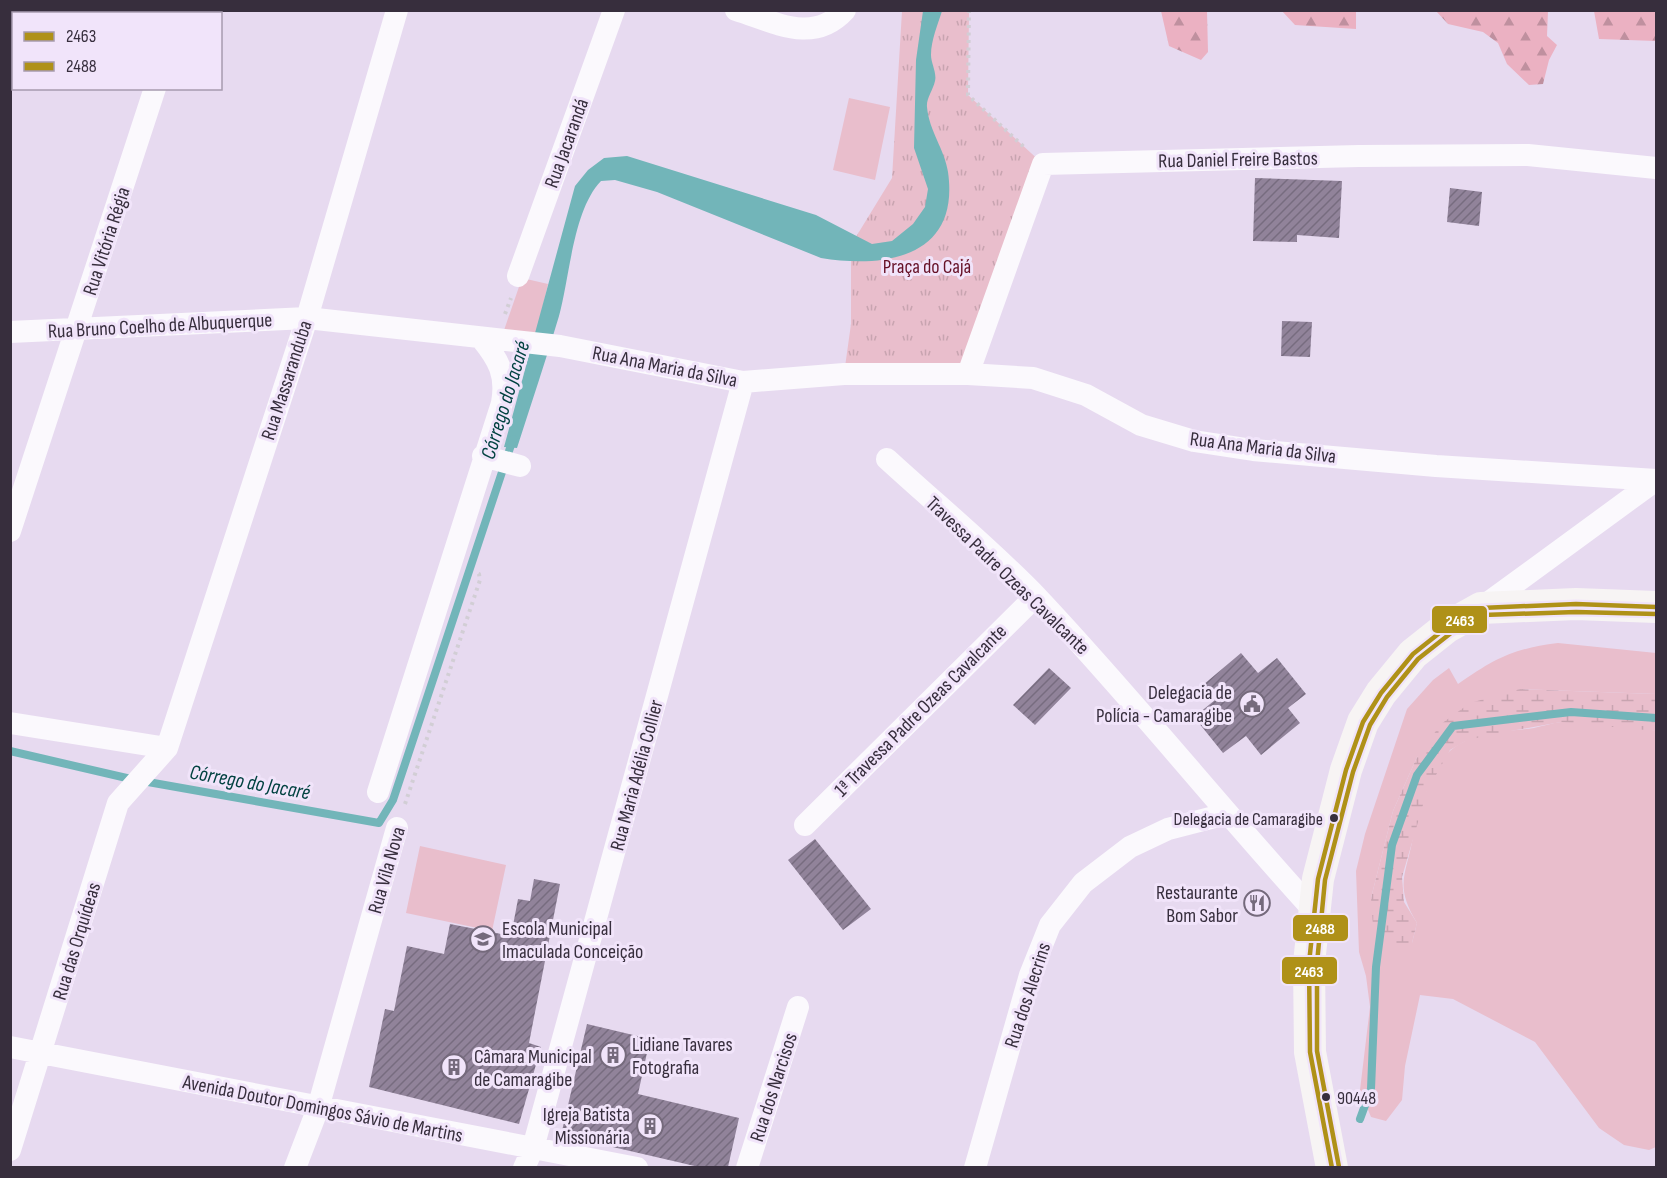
<svg xmlns="http://www.w3.org/2000/svg" width="1667" height="1178" viewBox="0 0 1667 1178" font-family="'Sofia Sans Condensed',sans-serif">
<style>
.green{fill:#e9becc}
.forest{fill:url(#forest-firs)}
.wetland{fill:url(#wetland-marsh)}
.park{fill:url(#park-tufts)}
.water{fill:#72b5b9}
.lines{fill:none;stroke-linecap:round;stroke-linejoin:round}
.stream{stroke:#72b5b9;stroke-width:8}
.building{fill:url(#building-hatch)}
.path{stroke:#d2ced5;stroke-width:4;stroke-dasharray:3 4.5;stroke-linecap:butt}
.street{stroke:#fbf9fd;stroke-width:22}
.secondary{stroke:#f7f4f4;stroke-width:32}
.bus-1-casing{stroke:#f1e4fa;stroke-width:9}
.bus-2-casing{stroke:#f1e4fa;stroke-width:9}
.bus-1{stroke:#af9118;stroke-width:4.5}
.bus-2{stroke:#af9118;stroke-width:4.5}
.bus-dot{fill:#372e3d;stroke:#f1e4fa;stroke-width:2}
.labels{text-anchor:middle;stroke-width:6;stroke-linejoin:round;paint-order:stroke}
.bus-label{font-size:18px;fill:#372e3d;stroke:#f1e4fa;text-anchor:end}
.street-label{font-size:20px;fill:#372e3d;stroke:#f1e4fa}
.park-label{font-size:20px;fill:#661127;stroke:#f1e4fa}
.poi-label{font-size:20px;fill:#372e3d;stroke:#f1e4fa;text-anchor:end}
.water-label{font-size:21px;font-style:italic;fill:#024241;stroke:#f1e4fa}
.line-badge{stroke:#f1e4fa;stroke-width:2}
.badge-label{font-size:16px;text-anchor:middle;font-weight:bold;fill:#fff}
</style>
<defs>
<pattern id="forest-firs" width="22" height="20" patternUnits="userSpaceOnUse" patternTransform="scale(1.5)"><rect width="22" height="20" fill="#ebb1c2"/><path d="M5 1l3.5 6h-7zM16 11l3.5 6h-7z" fill="#bf909f"/></pattern>
<pattern id="wetland-marsh" width="20" height="14" patternUnits="userSpaceOnUse" patternTransform="scale(1.5)"><rect width="20" height="14" fill="#e9becc"/><path d="M1 5h8M5 5V1M11 12h8M15 12V8" fill="none" stroke="#c8a4b0"/></pattern>
<pattern id="park-tufts" width="24" height="20" patternUnits="userSpaceOnUse" patternTransform="scale(1.5)"><rect width="24" height="20" fill="#e9becc"/><path d="M3 7l-1-3M5 7V3M7 7l1-3M15 17l-1-3M17 17v-4M19 17l1-3" fill="none" stroke="#c8a4b0"/></pattern>
<pattern id="building-hatch" width="6" height="6" patternUnits="userSpaceOnUse" patternTransform="scale(1.5)"><rect width="6" height="6" fill="#91839a"/><path d="M-1 1l2-2M0 6l6-6M5 7l2-2" fill="none" stroke="#776c7f"/></pattern>
</defs>
<rect width="100%" height="100%" fill="#e7daf0"/>
<path class="green" d="M 849,98 L 890,107 L 875,180 L 833,170 Z
M 522,278 L 548,284 L 534,344 L 501,339 Z
M 1558,643 L 1656,653 L 1656,694 L 1520,689 L 1417,757 L 1393,811 L 1371,898 L 1412,943 L 1417,923 C 1394,885 1406,876 1413,837 C 1418,813 1432,765 1451,750 C 1474,731 1507,732 1534,728 C 1543,726 1552,723 1561,722 C 1586,720 1631,726 1656,731 L 1656,1147 L 1649,1150 L 1624,1145 L 1599,1128 L 1535,1042 L 1453,999 L 1420,995 L 1405,1066 L 1402,1100 L 1386,1121 L 1371,1117 L 1360,1090 L 1370,1007 L 1366,976 L 1359,952 L 1356,871 L 1365,834 L 1407,709 L 1433,680 L 1449,668 L 1458,684 C 1496,658 1512,649 1558,643 Z
M 420,846 L 506,865 L 492,931 L 406,913 Z"/>
<path class="forest" d="M 1161,11 L 1207,11 L 1208,52 L 1201,60 L 1169,46 Z
M 1282,11 L 1356,11 L 1356,29 L 1295,25 Z
M 1436,11 L 1548,11 L 1547,36 L 1557,45 L 1549,60 L 1543,84 L 1529,85 L 1507,64 L 1498,43 L 1483,32 L 1448,24 Z
M 1594,11 L 1656,11 L 1656,41 L 1599,39 Z"/>
<path class="wetland" d="M 1520,689 L 1655,694 L 1656,731 L 1561,722 L 1483,736 L 1464,742 L 1450,750 L 1427,791 L 1402,877 L 1404,902 L 1417,923 L 1412,943 L 1403,953 L 1373,926 L 1371,898 L 1393,811 L 1417,757 L 1441,724 L 1470,703 Z"/>
<path class="park" d="M 902,11 L 969,11 L 968,95 L 1043,164 L 968,374 L 844,374 L 851,324 L 851,245 L 892,178 Z"/>
<path class="water" d="M 923,11 L 942,11 C 938,24 931,40 931,55 C 931,63 937,73 935,81 C 933,90 926,99 927,107 C 929,131 945,150 948,172 C 960,256 887,269 821,258 L 657,192 L 615,180 L 601,181 C 573,210 570,276 559,316 C 546,360 531,404 517,448 L 504,447 L 575,186 L 588,170 L 604,158 L 627,156 L 816,215 L 872,244 L 892,241 L 913,224 L 925,207 L 928,189 L 914,148 L 916,60 Z"/>
<g class="lines">
<path class="stream" d="M 10,751 L 131,779 L 379,823 L 393,800 L 513,439
M 1360,1119 L 1371,1089 L 1376,967 L 1392,845 L 1417,775 L 1453,726 L 1571,712 L 1656,718"/>
</g>
<path class="building" d="M 1255,178 L 1342,181 L 1339,238 L 1297,235 L 1297,242 L 1253,241 Z
M 1450,188 L 1482,192 L 1479,226 L 1447,222 Z
M 1282,321 L 1312,322 L 1310,357 L 1281,356 Z
M 1241,653 L 1258,673 L 1277,658 L 1306,694 L 1288,708 L 1300,723 L 1261,755 L 1246,736 L 1223,753 L 1194,717 L 1215,700 L 1203,685 Z
M 1049,668 L 1071,688 L 1035,725 L 1013,705 Z
M 815,839 L 871,909 L 843,930 L 788,860 Z
M 534,879 L 560,884 L 529,1043 L 541,1047 L 519,1124 L 369,1087 L 385,1009 L 394,1011 L 407,946 L 444,954 L 450,924 L 511,936 L 518,899 L 530,901 Z
M 587,1024 L 650,1039 L 638,1094 L 739,1118 L 728,1167 L 699,1167 L 561,1135 Z"/>
<g class="lines">
<path class="path" d="M 969,10 L 968,95 L 1024,147
M 505,314 L 511,298
M 405,804 L 480,580 L 479,574 L 475,572"/>
<path class="street" d="M 736,10 C 775,22 813,45 845,10
M 180,14 L 181,10
M 518,276 L 614,10
M 10,332 L 307,318 L 560,346 L 743,382 L 844,374 L 968,374 L 1033,378 L 1086,395 L 1141,425 L 1194,441 L 1253,450 L 1436,466 L 1656,480
M 968,374 L 1043,164 L 1359,156 L 1528,155 L 1656,168
M 483,456 L 520,466
M 887,459 C 937,505 991,549 1038,598 C 1134,700 1221,809 1315,912
M 10,531 L 155,88
M 1481,608 L 1656,480
M 10,723 L 167,748
M 378,792 L 502,403 C 507,375 499,360 481,338
M 805,825 L 1036,596
M 10,1047 L 637,1168
M 10,1150 L 118,803 L 167,748 L 307,318 L 397,10
M 295,1168 L 318,1108 L 397,828
M 524,1168 L 533,1148 L 743,382
M 747,1168 L 798,1007
M 975,1168 L 1030,975 L 1050,925 L 1083,883 L 1130,847 L 1168,829 L 1226,814"/>
<path class="secondary" d="M 1332,1168 L 1310,1052 L 1309,963 L 1318,879 L 1346,770 L 1363,722 L 1381,693 L 1413,654 L 1447,627 L 1481,608 L 1576,604 L 1656,607"/>
<g class="bus-1-casing">
<path id="bus-1" d="M 1332,1168 L 1310,1052 L 1309,963 L 1318,879 L 1346,770 L 1363,722 L 1381,693 L 1413,654 L 1447,627 L 1481,608 L 1576,604 L 1656,607"/>
</g>
<g class="bus-2-casing">
<path id="bus-2" d="M 1339,1167 L 1317,1051 L 1317,963 L 1325,880 L 1353,772 L 1370,725 L 1387,697 L 1418,659 L 1451,633 L 1483,615 L 1576,612 L 1656,614"/>
</g>
<use href="#bus-1" class="bus-1"/>
<use href="#bus-2" class="bus-2"/>
</g>
<defs>
<g id="civic-ring" transform="scale(1.35)"><circle r="9.5" fill="#f1e4fa" stroke="#756a7c" stroke-width="1.5"/><path d="M-.6-6.5H3V-4.5H.6V-3L4-1V1h2V6H-6V1h2V-1L-.6-3ZM-1.2 2.5V6h2.4V2.5Z" fill="#756a7c"/></g>
<g id="restaurant-ring" transform="scale(1.35)"><circle r="9.5" fill="#f1e4fa" stroke="#756a7c" stroke-width="1.5"/><path d="M-5-6h1v4h1v-4h1v4h1v-4h1v5L-1.5 .5V6h-2V.5L-5-1ZM5-6V6H3V1.5H1.5Q1.5-4 5-6Z" fill="#756a7c"/></g>
<g id="school-ring" transform="scale(1.35)"><circle r="9.5" fill="#f1e4fa" stroke="#756a7c" stroke-width="1.5"/><path d="M0-5L7-2L0 1L-7-2ZM-4 1L0 2.5L4 1V4Q0 6-4 4Z" fill="#756a7c"/></g>
<g id="building-ring" transform="scale(1.35)"><circle r="9.5" fill="#f1e4fa" stroke="#756a7c" stroke-width="1.5"/><path d="M-4-6H4V6H1V3H-1V6H-4ZM-2.5-4.3h1.7v1.8h-1.7ZM.8-4.3h1.7v1.8H.8ZM-2.5-1h1.7V.8h-1.7ZM.8-1h1.7V.8H.8Z" fill="#756a7c"/></g>
</defs>
<g fill-rule="evenodd">
<use href="#civic-ring" x="1252" y="704"/>
<use href="#restaurant-ring" x="1257" y="903"/>
<use href="#school-ring" x="483" y="939"/>
<use href="#building-ring" x="613" y="1055"/>
<use href="#building-ring" x="454" y="1067"/>
<use href="#building-ring" x="650" y="1126"/>
</g>
<g class="bus-dot">
<circle cx="1334" cy="818" r="5"/>
<circle cx="1326" cy="1097" r="5"/>
</g>
<g class="labels">
<g class="bus-label">
<text x="1323" y="825">Delegacia de Camaragibe</text>
<text x="1337" y="1104" text-anchor="start">90448</text>
</g>
<g class="street-label">
<text transform="translate(566 143) rotate(-70)" y="7">Rua Jacarandá</text>
<text transform="translate(1238 159) rotate(-1)" y="7">Rua Daniel Freire Bastos</text>
<text transform="translate(106 241) rotate(-72)" y="7">Rua Vitória Régia</text>
<text transform="translate(160 325) rotate(-3)" y="7">Rua Bruno Coelho de Albuquerque</text>
<text transform="translate(665 366) rotate(11)" y="7">Rua Ana Maria da Silva</text>
<text transform="translate(286 380) rotate(-72)" y="7">Rua Massaranduba</text>
<text transform="translate(1263 447) rotate(7)" y="7">Rua Ana Maria da Silva</text>
<text transform="translate(1008 575) rotate(44)" y="7">Travessa Padre Ozeas Cavalcante</text>
<text transform="translate(920 710) rotate(-45)" y="7">1ª Travessa Padre Ozeas Cavalcante</text>
<text transform="translate(636 775) rotate(-75)" y="7">Rua Maria Adélia Collier</text>
<text transform="translate(386 870) rotate(-74)" y="7">Rua Vila Nova</text>
<text transform="translate(76 941) rotate(-73)" y="7">Rua das Orquídeas</text>
<text transform="translate(1027 995) rotate(-72)" y="7">Rua dos Alecrins</text>
<text transform="translate(773 1087) rotate(-72)" y="7">Rua dos Narcisos</text>
<text transform="translate(323 1108) rotate(11)" y="7">Avenida Doutor Domingos Sávio de Martins</text>
</g>
<g class="park-label">
<text x="927" y="273">Praça do Cajá</text>
</g>
<g class="poi-label">
<text x="1232" y="699">Delegacia de<tspan x="1232" dy="23">Polícia - Camaragibe</tspan></text>
<text x="1238" y="899">Restaurante<tspan x="1238" dy="23">Bom Sabor</tspan></text>
<text x="502" y="935" text-anchor="start">Escola Municipal<tspan x="502" dy="23">Imaculada Conceição</tspan></text>
<text x="632" y="1051" text-anchor="start">Lidiane Tavares<tspan x="632" dy="23">Fotografia</tspan></text>
<text x="474" y="1063" text-anchor="start">Câmara Municipal<tspan x="474" dy="23">de Camaragibe</tspan></text>
<text x="630" y="1121">Igreja Batista<tspan x="630" dy="23">Missionária</tspan></text>
</g>
<g class="water-label">
<text transform="translate(505 400) rotate(-73)" y="7">Córrego do Jacaré</text>
<text transform="translate(250 782) rotate(10)" y="7">Córrego do Jacaré</text>
</g>
</g>
<g class="line-badge">
<rect x="1431" y="605" width="57" height="29" rx="6" fill="#af9118"/>
<rect x="1292" y="914" width="57" height="28" rx="6" fill="#af9118"/>
<rect x="1281" y="956" width="57" height="29" rx="6" fill="#af9118"/>
</g>
<g class="badge-label">
<text x="1460" y="626">2463</text>
<text x="1320" y="934">2488</text>
<text x="1309" y="977">2463</text>
</g>
<rect width="1667" height="1178" fill="none" stroke="#372e3d" stroke-width="24"/>
<rect x="12" y="12" width="210" height="78" fill="#f1e4fa" stroke="#a79bae" stroke-width="1.5"/>
<rect x="24" y="32" width="30" height="9" fill="#af9118" stroke="#a79bae" stroke-width="1.5"/>
<text x="66" y="42" font-size="18" fill="#372e3d">2463</text>
<rect x="24" y="62" width="30" height="9" fill="#af9118" stroke="#a79bae" stroke-width="1.5"/>
<text x="66" y="72" font-size="18" fill="#372e3d">2488</text>
</svg>
